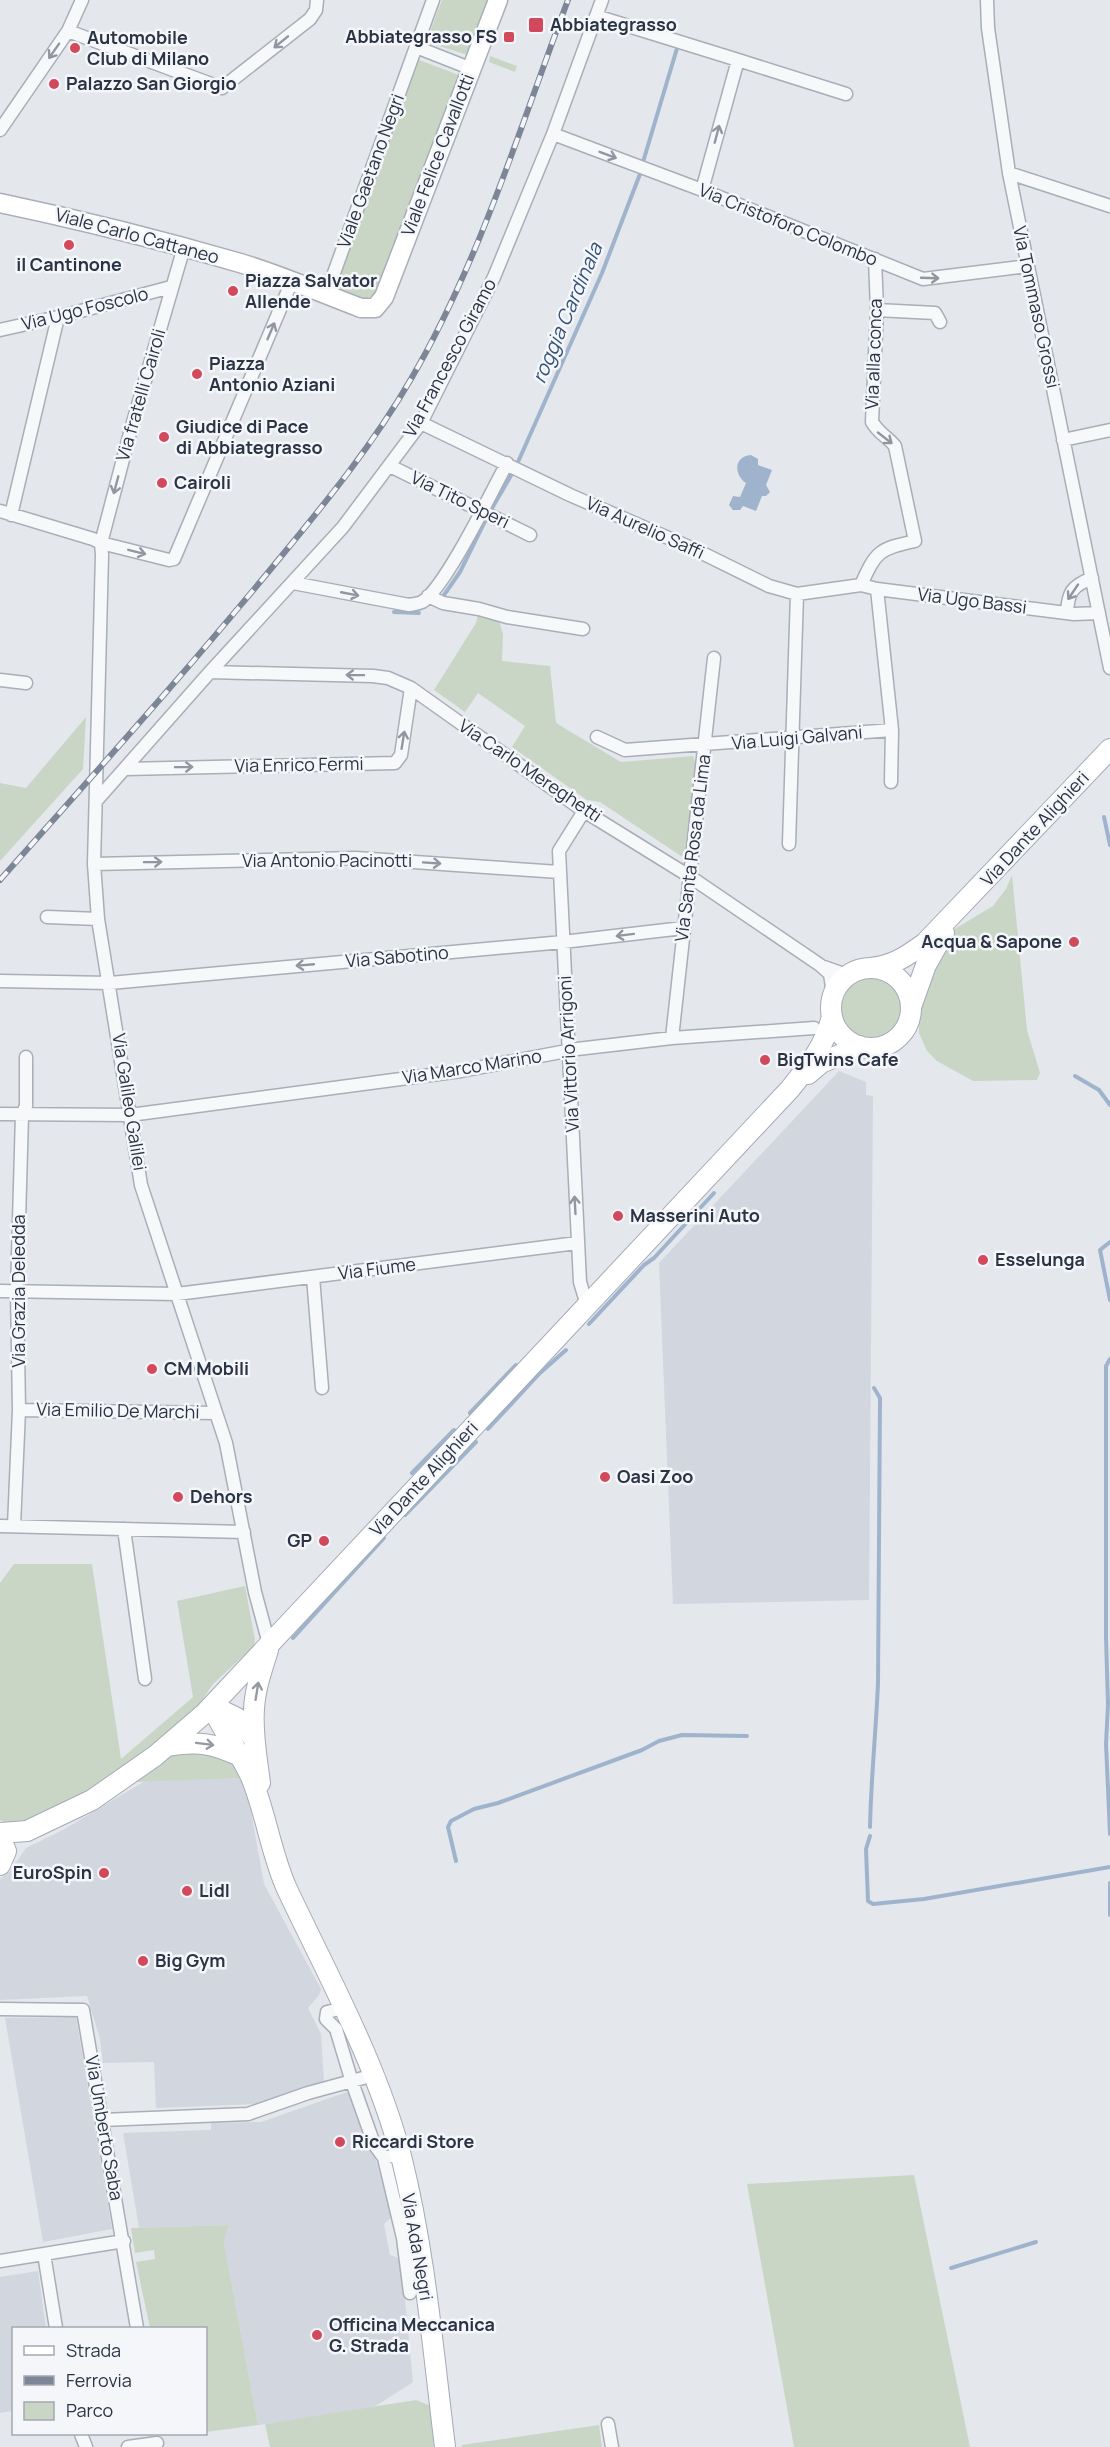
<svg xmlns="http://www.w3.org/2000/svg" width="1110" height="2447" viewBox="0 0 1110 2447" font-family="Manrope,sans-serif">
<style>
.built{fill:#d2d6de}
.green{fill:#c9d6c5}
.water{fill:#9fb4cc}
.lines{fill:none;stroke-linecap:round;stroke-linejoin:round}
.stream{stroke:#9fb4cc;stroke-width:4}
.street-casing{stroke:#a9aeb7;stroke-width:15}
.secondary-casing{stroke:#a9aeb7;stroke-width:21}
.primary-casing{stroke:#a3abb8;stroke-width:22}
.street{stroke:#f7f8fa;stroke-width:12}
.secondary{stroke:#fff;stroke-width:18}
.primary{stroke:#fff;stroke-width:20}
.rail-casing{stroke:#7d8696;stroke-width:6}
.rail{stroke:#f4f6f9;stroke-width:4;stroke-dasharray:11;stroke-linecap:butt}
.oneway{stroke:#9196a0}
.oneway2{stroke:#959aa2}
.poi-dot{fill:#d1495b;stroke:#f4f6f9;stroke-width:2}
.labels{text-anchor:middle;stroke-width:5;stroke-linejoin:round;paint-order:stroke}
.poi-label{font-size:18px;font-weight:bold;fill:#2b3445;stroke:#f4f6f9;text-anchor:start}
.street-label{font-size:18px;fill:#2b3445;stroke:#f4f6f9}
.water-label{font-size:20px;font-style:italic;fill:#34527a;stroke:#f4f6f9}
</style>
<rect width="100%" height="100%" fill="#e4e7ec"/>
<path class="built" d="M 839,1071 L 866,1082 L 866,1095 L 873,1096 L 869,1600 L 673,1604 L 659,1263 Z
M 245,1778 L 264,1884 L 321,1989 L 319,1995 L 308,2008 L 321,2034 L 324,2082 L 256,2104 L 156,2108 L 154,2062 L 103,2063 L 100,2039 L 87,1996 L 0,2000 L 0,1879 L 10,1871 L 26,1848 L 63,1830 L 145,1781 Z
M 76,2017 L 112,2229 L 43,2242 L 5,2018 Z
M 350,2091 L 378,2166 L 392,2217 L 384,2224 L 390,2255 L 401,2259 L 413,2382 L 371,2409 L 258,2425 L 224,2243 L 229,2225 L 131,2228 L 139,2228 L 123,2133 L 211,2130 L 211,2123 L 261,2122 Z
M 38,2271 L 46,2328 L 14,2328 L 13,2411 L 0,2413 L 0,2277 Z"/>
<path class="green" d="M 442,0 L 487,0 L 468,55 L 426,42 Z
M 490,56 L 517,66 L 515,72 L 489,62 Z
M 419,60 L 459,75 L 382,287 L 378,293 L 363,300 L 339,292 L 336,287 L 338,279 Z
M 478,613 L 498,618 L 503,634 L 502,661 L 550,666 L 556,723 L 621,762 L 693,756 L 696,765 L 684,858 L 600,802 L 587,800 L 512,747 L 525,726 L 478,693 L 465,712 L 434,690 L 476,623 Z
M 86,717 L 83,769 L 0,861 L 0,783 L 26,788 Z
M 1012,875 L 1027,1030 L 1040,1073 L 1037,1080 L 973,1081 L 937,1061 L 927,1051 L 919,1033 L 919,1008 L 936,954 L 953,930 L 993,906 L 1006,889 Z
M841 1009a32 32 0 1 1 64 0a32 32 0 1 1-64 0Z
M 14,1564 L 92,1564 L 121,1759 L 193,1697 L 177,1601 L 245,1586 L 255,1640 L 254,1646 L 213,1684 L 196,1709 L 116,1776 L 33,1820 L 6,1823 L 0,1820 L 0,1583 Z
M 187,1746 L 236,1760 L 245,1778 L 135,1782 L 175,1750 Z
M 914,2175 L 970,2447 L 794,2447 L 747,2184 Z
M 229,2225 L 224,2243 L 258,2425 L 206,2432 L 206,2328 L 150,2328 L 136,2262 L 155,2259 L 154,2250 L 135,2253 L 131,2228 Z
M 416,2400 L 431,2406 L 439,2447 L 270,2447 L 265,2424 Z
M 599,2425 L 602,2447 L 462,2447 L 462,2445 Z"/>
<path class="water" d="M 751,455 L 758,459 L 758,465 L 772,470 L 766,485 L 770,492 L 766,496 L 762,496 L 756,511 L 743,506 L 740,510 L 733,510 L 729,505 L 733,496 L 740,497 L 746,483 C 735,476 732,457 751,455 Z"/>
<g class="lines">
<path class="stream" d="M 643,162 L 678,45
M 518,462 L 602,273 L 640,174
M 491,510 L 513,472
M 444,595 L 460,572 L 487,517
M 394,612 L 419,613
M 1104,817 L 1110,845
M 1075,1076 L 1099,1090 L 1110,1105
M 1110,1242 L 1100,1250 L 1110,1300
M 589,1324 L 644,1265 L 654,1258 L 714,1193
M 1110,1359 L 1106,1366 L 1106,1638 L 1108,1704 L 1106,1744 L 1110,1834
M 470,1413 L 516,1365
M 488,1429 L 540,1373 L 566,1350
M 412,1473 L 454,1430
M 405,1515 L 476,1442
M 293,1638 L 384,1538
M 870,1827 C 871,1778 876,1731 878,1683 L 880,1398 L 874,1388
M 870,1836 L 866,1849 L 868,1901 L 873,1904 L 924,1899 L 1110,1867
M 456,1861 L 448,1827 L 451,1821 L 474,1809 L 498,1803 L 642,1750 L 659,1741 L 682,1735 L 747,1736
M 1110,1883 L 1110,1915
M 951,2268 L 1036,2242"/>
<g class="street-casing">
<path id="street" d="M 987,0 L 988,28 L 1009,173 L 1110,668
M 596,16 L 738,60 L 702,190
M 68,31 L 222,88 L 310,19 L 316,10 L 317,0
M 416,47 L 472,69
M 738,60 L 846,94
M 0,130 L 68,31 L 82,0
M 553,134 L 702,190 L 923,279 L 1028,266
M 1009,173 L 1110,206
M 184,247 L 131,429 L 101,543 L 102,555 L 94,864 L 98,919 L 141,1185 L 226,1443 L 255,1592 L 269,1644
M 326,295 L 433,0
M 877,310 L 935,313 L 940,322
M 0,330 L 58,317 L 171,287
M 421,423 L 570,495 L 696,550 L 769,586 L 797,594 L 861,585 L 877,589 L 1074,614 L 1099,613
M 1063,440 L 1110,430
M 390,466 L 530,535
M 0,511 L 93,539 L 101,543 L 169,560 L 174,559 L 292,281
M 11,515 L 58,317
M 293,583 L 409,605 C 413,604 418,604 422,602 C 445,588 492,491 507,463
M 861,585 C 876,551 879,549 915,541 L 895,446 C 887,436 880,435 872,422 L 877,310 L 875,259
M 877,589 L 892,730 L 891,782
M 428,596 L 443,603 L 479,609 L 507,617 L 583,629
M 1067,613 C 1068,592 1072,586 1092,578
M 210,672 L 373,676 L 388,678 L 411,688 L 584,811 L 689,876 L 820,965 L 830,974 L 833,994
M 0,680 L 26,683
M 597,737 L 625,750 L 892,730
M 126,769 L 395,763 L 401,755 L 411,688
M 96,801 L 210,672 L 343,527 L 421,423 L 494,277 L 553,134 L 602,0
M 584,811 L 559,851 L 580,1282 L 587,1305
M 789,844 L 797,594
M 94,864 L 356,858 L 559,872
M 47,917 L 98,919
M 824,967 L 841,973 L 851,973
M 0,981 L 110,983 L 563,942 L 683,928
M 672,1038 L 714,658
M 0,1114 L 130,1115 L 461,1071 L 577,1049 L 672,1038 L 814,1028
M 313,1277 L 322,1388
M 0,1291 L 177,1294 L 577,1243
M 19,1410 L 216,1413
M 0,1526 L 244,1532
M 14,1526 L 19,1410 L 17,1291 L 22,1115 L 26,1106 L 26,1057
M 124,1529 L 145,1679
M 344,2008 L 327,2012 L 326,2019 L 336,2029 L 352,2082 L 374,2144 L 384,2158 L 400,2154
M 0,2009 L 83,2010 L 137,2328
M 102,2120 L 248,2114 L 308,2093 L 374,2075
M 384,2158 L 403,2238 L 410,2293
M 44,2254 L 56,2328
M 0,2261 L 124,2241
M 608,2424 L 612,2447
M 81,2434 L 86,2447
M 128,2447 L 157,2443"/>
</g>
<g class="secondary-casing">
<path id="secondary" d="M 0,203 C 81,220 161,240 240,263 C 281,275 321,293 361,308 L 375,308 L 384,297 L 498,0"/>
</g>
<g class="primary-casing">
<path id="primary" d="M 870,968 C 893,966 907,956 925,943 L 1110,749
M831 1008a40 40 0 1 1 80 0a40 40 0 1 1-80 0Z
M 911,1007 L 926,965 L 944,933
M 808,1074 L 821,1063 L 860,1046
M 212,1706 C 222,1731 240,1752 251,1777 C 266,1813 271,1854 287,1889 C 328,1976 376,2062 401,2156 C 425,2251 433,2350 445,2447
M 212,1706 L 237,1718 L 254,1739
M 168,1746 C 198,1741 212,1743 240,1756
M 260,1783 C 257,1759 252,1734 254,1709 C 255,1689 262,1669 268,1650
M 0,1833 L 27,1831 L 92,1800 L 155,1756 L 205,1713 L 790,1089 C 809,1065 825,1046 832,1016
M 0,1837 L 6,1851 L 0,1865"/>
</g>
<use href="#street" class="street"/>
<use href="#secondary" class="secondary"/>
<use href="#primary" class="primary"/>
<g class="rail-casing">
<path id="rail" d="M 0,880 C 94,774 189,669 279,559 C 327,501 374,443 411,379 C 480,261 520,127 568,0"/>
</g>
<use href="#rail" class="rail"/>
</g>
<defs><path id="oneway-shaft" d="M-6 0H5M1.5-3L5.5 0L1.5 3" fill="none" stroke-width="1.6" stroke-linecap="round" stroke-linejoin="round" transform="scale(1.5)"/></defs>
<g class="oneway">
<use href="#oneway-shaft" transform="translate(281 42) rotate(141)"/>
<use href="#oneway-shaft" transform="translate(54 51) rotate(125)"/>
<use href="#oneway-shaft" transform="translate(717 134) rotate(-75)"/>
<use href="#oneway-shaft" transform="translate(608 155) rotate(21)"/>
<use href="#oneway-shaft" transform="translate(930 278) rotate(2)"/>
<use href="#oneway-shaft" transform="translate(271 331) rotate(-67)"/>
<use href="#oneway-shaft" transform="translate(885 438) rotate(38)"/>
<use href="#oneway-shaft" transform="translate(116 485) rotate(105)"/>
<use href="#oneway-shaft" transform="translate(137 552) rotate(14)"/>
<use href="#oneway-shaft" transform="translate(1073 592) rotate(124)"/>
<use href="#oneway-shaft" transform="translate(350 594) rotate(11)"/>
<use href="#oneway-shaft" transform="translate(355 675) rotate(-179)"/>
<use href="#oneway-shaft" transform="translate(403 740) rotate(-81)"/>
<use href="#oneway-shaft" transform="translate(184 767) rotate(-1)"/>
<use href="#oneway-shaft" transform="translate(153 862) rotate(-1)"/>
<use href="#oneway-shaft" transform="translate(432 863) rotate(4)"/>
<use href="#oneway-shaft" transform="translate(625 935) rotate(173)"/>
<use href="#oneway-shaft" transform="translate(305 965) rotate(175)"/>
<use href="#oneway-shaft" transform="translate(575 1205) rotate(-93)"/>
</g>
<g class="oneway2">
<use href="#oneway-shaft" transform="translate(257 1691) rotate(-81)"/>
<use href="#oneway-shaft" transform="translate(205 1744) rotate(7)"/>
</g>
<g class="poi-dot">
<rect x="528" y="17" width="16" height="16" rx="3"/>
<rect x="503" y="31" width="12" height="12" rx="3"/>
<circle cx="75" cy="48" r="6"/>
<circle cx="54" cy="84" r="6"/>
<circle cx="69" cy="245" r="6"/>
<circle cx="233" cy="291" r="6"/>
<circle cx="197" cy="374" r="6"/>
<circle cx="164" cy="437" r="6"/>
<circle cx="162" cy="483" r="6"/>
<circle cx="1074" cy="942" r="6"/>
<circle cx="765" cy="1060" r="6"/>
<circle cx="618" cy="1216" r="6"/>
<circle cx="983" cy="1260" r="6"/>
<circle cx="152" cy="1369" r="6"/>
<circle cx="605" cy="1477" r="6"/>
<circle cx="178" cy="1497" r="6"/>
<circle cx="324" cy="1541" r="6"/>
<circle cx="104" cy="1873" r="6"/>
<circle cx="187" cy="1891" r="6"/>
<circle cx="143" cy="1961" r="6"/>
<circle cx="340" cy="2142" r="6"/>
<circle cx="317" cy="2335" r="6"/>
</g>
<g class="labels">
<g class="poi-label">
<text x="550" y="31">Abbiategrasso</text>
<text x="497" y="43" text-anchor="end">Abbiategrasso FS</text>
<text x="87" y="44">Automobile<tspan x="87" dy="21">Club di Milano</tspan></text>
<text x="66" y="90">Palazzo San Giorgio</text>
<text x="69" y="271" text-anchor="middle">il Cantinone</text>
<text x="245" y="287">Piazza Salvator<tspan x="245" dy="21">Allende</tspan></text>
<text x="209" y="370">Piazza<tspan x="209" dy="21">Antonio Aziani</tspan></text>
<text x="176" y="433">Giudice di Pace<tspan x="176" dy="21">di Abbiategrasso</tspan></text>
<text x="174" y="489">Cairoli</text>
<text x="1062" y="948" text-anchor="end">Acqua &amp; Sapone</text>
<text x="777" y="1066">BigTwins Cafe</text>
<text x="630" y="1222">Masserini Auto</text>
<text x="995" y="1266">Esselunga</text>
<text x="164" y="1375">CM Mobili</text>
<text x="617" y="1483">Oasi Zoo</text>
<text x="190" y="1503">Dehors</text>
<text x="312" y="1547" text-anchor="end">GP</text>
<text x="92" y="1879" text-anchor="end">EuroSpin</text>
<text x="199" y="1897">Lidl</text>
<text x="155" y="1967">Big Gym</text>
<text x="352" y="2148">Riccardi Store</text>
<text x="329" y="2331">Officina Meccanica<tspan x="329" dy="21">G. Strada</tspan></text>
</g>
<g class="street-label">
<text transform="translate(438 155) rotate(-69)" y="6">Viale Felice Cavallotti</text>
<text transform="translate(371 171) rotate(-70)" y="6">Viale Gaetano Negri</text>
<text transform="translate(788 225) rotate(22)" y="6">Via Cristoforo Colombo</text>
<text transform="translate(137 236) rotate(15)" y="6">Viale Carlo Cattaneo</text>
<text transform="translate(1036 307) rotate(78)" y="6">Via Tommaso Grossi</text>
<text transform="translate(85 309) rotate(-14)" y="6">Via Ugo Foscolo</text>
<text transform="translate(874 354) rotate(-88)" y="6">Via alla conca</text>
<text transform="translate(450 358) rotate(-62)" y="6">Via Francesco Giramo</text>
<text transform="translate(141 395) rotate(-74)" y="6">Via fratelli Cairoli</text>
<text transform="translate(460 500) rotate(26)" y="6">Via Tito Speri</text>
<text transform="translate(645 528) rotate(24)" y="6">Via Aurelio Saffi</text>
<text transform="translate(972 601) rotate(7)" y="6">Via Ugo Bassi</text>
<text transform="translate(797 738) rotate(-5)" y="6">Via Luigi Galvani</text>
<text transform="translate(299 765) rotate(-1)" y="6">Via Enrico Fermi</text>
<text transform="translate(530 771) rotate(34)" y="6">Via Carlo Mereghetti</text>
<text transform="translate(1035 829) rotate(-47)" y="6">Via Dante Alighieri</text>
<text transform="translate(693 848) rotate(-83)" y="6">Via Santa Rosa da Lima</text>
<text x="327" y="867">Via Antonio Pacinotti</text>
<text transform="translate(397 957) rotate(-5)" y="6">Via Sabotino</text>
<text transform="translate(569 1054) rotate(-93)" y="6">Via Vittorio Arrigoni</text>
<text transform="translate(472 1067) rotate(-9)" y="6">Via Marco Marino</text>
<text transform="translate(129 1102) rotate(81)" y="6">Via Galileo Galilei</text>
<text transform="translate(377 1269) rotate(-7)" y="6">Via Fiume</text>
<text transform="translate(19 1291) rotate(-90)" y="6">Via Grazia Deledda</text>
<text transform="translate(118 1411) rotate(1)" y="6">Via Emilio De Marchi</text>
<text transform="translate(424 1479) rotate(-47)" y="6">Via Dante Alighieri</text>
<text transform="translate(104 2128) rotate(80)" y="6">Via Umberto Saba</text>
<text transform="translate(417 2247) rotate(80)" y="6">Via Ada Negri</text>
</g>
<g class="water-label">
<text transform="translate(567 313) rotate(-67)" y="7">roggia Cardinala</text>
</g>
</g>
<rect x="12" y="2327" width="195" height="108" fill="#f4f6f9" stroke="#a4a8b1" stroke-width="1.5"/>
<rect x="24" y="2346" width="30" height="9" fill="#ffffff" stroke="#a4a8b1" stroke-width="1.5"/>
<text x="66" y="2357" font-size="18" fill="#2b3445">Strada</text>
<rect x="24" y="2376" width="30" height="9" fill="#7d8696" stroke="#a4a8b1" stroke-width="1.5"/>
<text x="66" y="2387" font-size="18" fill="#2b3445">Ferrovia</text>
<rect x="24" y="2402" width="30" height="18" fill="#c9d6c5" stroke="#a4a8b1" stroke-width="1.5"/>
<text x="66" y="2417" font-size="18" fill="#2b3445">Parco</text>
</svg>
